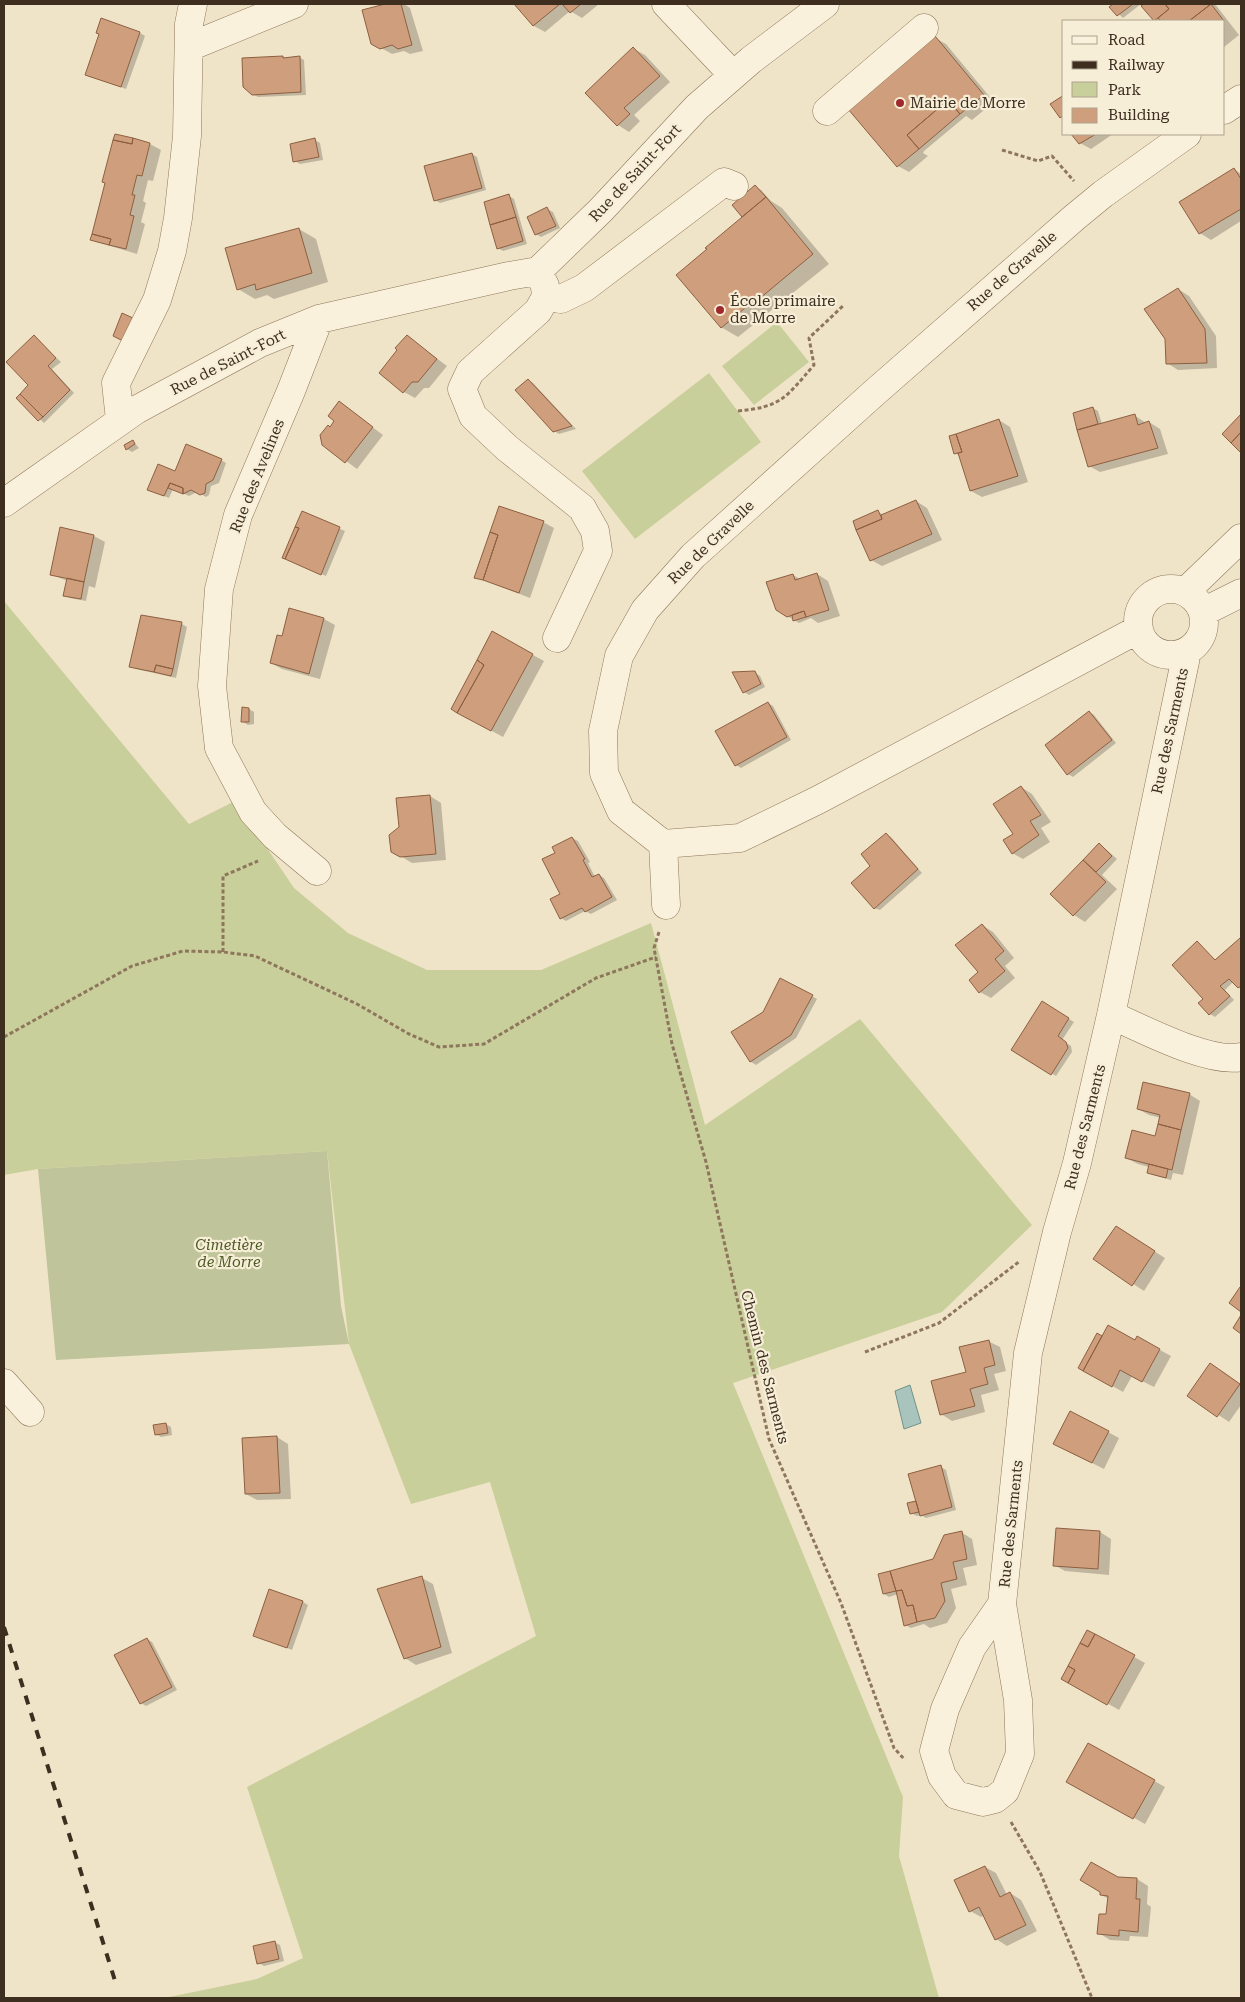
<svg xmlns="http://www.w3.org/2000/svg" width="1245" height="2002" viewBox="0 0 1245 2002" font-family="'Roboto Serif',serif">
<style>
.green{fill:#c9cf9b}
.cemetery{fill:#bfc49a}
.water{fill:#a9c4bc;stroke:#6f938a}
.shadow{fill:#0003;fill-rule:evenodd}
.building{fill:#cf9f7d;stroke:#8d5f41}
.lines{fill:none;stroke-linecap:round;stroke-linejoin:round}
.minor-casing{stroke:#8d765c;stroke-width:29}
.path{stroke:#8d765c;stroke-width:3;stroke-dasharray:4 2.5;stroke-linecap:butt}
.minor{stroke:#faf1dc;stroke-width:28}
.rail{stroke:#3d2e20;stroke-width:4;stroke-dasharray:9 9;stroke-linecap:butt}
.poi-dot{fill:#9e2a2b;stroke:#f7eed8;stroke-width:2}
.labels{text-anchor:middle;stroke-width:4.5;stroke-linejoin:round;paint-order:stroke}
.poi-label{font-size:15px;fill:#3d2e20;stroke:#f7eed8;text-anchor:start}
.street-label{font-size:15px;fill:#3d2e20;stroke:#f7eed8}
.park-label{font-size:15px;font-style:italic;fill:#4d5a26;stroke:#f7eed8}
</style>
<rect width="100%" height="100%" fill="#f0e4c8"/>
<path class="green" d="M 777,322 L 809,362 L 754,405 L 722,366 Z
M 709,373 L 761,442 L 635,539 L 582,471 Z
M 4,601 L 189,824 L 235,801 L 294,888 L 348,933 L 427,970 L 541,970 L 651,923 L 705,1125 L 860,1019 L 1032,1225 L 942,1312 L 733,1383 L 903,1797 L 899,1856 L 939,1998 L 164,1998 L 257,1979 L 303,1958 L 247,1787 L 536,1636 L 490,1482 L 411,1504 L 349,1344 L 327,1151 L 38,1169 L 4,1175 Z"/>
<path class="cemetery" d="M 327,1151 L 341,1306 L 349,1344 L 56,1360 L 38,1169 Z"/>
<path class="water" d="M 910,1385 L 921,1423 L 904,1429 L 895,1391 Z"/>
<path class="shadow" d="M 390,4 L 404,4 L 410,8 L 423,51 L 410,54 L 404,51 L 392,54 L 372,43 L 363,11 Z
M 516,4 L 599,4 L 582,18 L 570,11 L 545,32 L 534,26 Z
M 1115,4 L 1141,4 L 1123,18 L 1111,7 Z
M 1146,4 L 1215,4 L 1239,35 L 1224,47 L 1224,21 L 1156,21 L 1143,6 Z
M 140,33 L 145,36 L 126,89 L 92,77 Z
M 935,38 L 946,44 L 994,102 L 972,120 L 966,116 L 924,151 L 923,153 L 928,156 L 909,172 L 898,166 Z
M 634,49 L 645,55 L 670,82 L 634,115 L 640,121 L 629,132 L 618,125 Z
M 283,57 L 285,59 L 299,57 L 304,60 L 306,95 L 258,97 L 252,94 Z
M 1073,134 L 1113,134 L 1091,149 L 1080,143 Z
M 315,140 L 320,143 L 323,160 L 300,164 L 295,161 Z
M 150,144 L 161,150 L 153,181 L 148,180 L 143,201 L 146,203 L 141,222 L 145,224 L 137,254 L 97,242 L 92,239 Z
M 472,154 L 477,157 L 486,190 L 440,203 L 435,200 Z
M 1234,169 L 1241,174 L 1241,221 L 1211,240 L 1200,233 L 1181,203 Z
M 756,187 L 761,190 L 771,201 L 782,208 L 829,264 L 738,337 L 721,327 L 744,217 L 734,205 Z
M 509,196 L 514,199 L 527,244 L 503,251 L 498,248 Z
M 547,209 L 553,212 L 560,228 L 541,237 L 536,234 Z
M 299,229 L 316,239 L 328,282 L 274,299 L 267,295 L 255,299 L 238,289 Z
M 1178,289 L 1189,296 L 1216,336 L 1217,368 L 1178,370 L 1167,363 Z
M 407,336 L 447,366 L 429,388 L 424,388 L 415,398 L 404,392 L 399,350 Z
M 34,337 L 61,362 L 52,369 L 74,393 L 44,423 L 17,398 L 30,385 Z
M 528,380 L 533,383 L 576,429 L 559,434 L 554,431 Z
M 340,403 L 383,435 L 357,469 L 323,444 L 335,421 Z
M 1093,408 L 1098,411 L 1102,424 L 1134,415 L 1146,423 L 1149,422 L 1160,429 L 1168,454 L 1100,472 L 1089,466 L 1074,413 Z
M 999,420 L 1010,427 L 1028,482 L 982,497 L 971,491 L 960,456 L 955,453 Z
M 133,441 L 139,448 L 132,452 L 127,449 Z
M 221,460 L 226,463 L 219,483 L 211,486 L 209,495 L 206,497 L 197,492 L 189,496 L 173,489 L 169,498 L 154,492 L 175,473 Z
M 916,501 L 927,508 L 942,540 L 882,566 L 871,560 L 878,512 L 884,515 Z
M 302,513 L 345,531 L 326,576 L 289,560 Z
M 543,522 L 554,528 L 530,598 L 476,577 Z
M 94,536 L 105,542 L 95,588 L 89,586 L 86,601 L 70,598 L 64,595 L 67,581 L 51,574 ZM 62,576 L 68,577 L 68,580 L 62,578 Z
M 817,574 L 828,581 L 840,616 L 818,623 L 811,618 L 799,623 L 777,610 L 793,575 L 800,579 Z
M 290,610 L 324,619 L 335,625 L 320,679 L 282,669 L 271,663 L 282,638 Z
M 142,616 L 182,624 L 187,627 L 176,678 L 136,669 L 131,666 Z
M 492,633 L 544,661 L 503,737 L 470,719 Z
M 755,673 L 760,676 L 765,687 L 749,695 L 744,692 Z
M 768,703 L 773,706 L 791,740 L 741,768 L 736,765 Z
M 249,709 L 254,712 L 254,724 L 248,725 L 243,722 Z
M 1089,712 L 1094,715 L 1116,743 L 1073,777 L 1068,774 Z
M 1021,787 L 1032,794 L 1051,822 L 1041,828 L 1050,842 L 1023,859 L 1012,853 Z
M 430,796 L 441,803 L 446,860 L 412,863 L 392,851 L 400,827 Z
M 886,834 L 891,837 L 922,873 L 880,910 L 874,908 L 872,866 Z
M 572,838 L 578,841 L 590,862 L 588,863 L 595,877 L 599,875 L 604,878 L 617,900 L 591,914 L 585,911 L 566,921 L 561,918 L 562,894 L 556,853 Z
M 1100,844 L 1117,859 L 1102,875 L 1117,889 L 1085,922 L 1074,915 L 1052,894 Z
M 982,925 L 993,932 L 1014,958 L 1005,966 L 1015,978 L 991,998 L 980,992 Z
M 1240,939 L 1241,940 L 1241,989 L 1233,982 L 1225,990 L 1234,1000 L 1215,1017 L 1210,1014 L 1200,1003 L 1204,999 L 1198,943 L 1216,961 Z
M 812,996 L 817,999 L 796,1038 L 756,1065 L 751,1062 L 733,1033 Z
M 1042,1003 L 1074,1022 L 1062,1040 L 1071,1046 L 1072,1052 L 1056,1076 L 1013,1050 Z
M 1189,1094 L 1200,1101 L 1183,1175 L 1173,1173 L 1171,1180 L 1153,1175 L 1148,1172 L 1149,1167 L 1138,1164 L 1126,1158 L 1156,1138 L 1161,1118 L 1149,1115 L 1138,1109 Z
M 1127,1234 L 1165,1258 L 1144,1291 L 1095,1259 Z
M 1098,1335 L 1102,1337 L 1136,1342 L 1138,1338 L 1171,1356 L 1154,1387 L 1132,1376 L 1123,1392 L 1080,1368 Z
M 988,1341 L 1000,1347 L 1006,1371 L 994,1374 L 999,1390 L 981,1395 L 985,1412 L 952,1421 L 941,1414 Z
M 1222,1371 L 1241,1385 L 1241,1405 L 1229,1422 L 1189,1395 Z
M 166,1424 L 171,1427 L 172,1435 L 161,1437 L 156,1434 Z
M 1108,1432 L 1119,1438 L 1104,1469 L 1066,1450 Z
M 277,1437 L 288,1444 L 291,1499 L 257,1500 L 246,1494 L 243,1439 Z
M 941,1467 L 946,1470 L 956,1510 L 926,1518 L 921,1515 L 917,1516 L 911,1513 Z
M 961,1532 L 972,1539 L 977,1565 L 963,1568 L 967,1585 L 951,1589 L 956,1608 L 947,1623 L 930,1628 L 924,1624 L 911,1628 L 905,1625 L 898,1594 L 889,1597 L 884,1594 L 934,1560 Z
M 1100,1532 L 1111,1539 L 1109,1575 L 1065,1571 L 1054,1565 Z
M 422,1578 L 433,1584 L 452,1653 L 416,1665 L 405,1658 Z
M 303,1602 L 308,1605 L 292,1650 L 255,1635 Z
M 1088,1631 L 1145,1663 L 1119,1710 L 1075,1685 Z
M 147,1639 L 152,1642 L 177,1690 L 146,1706 L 141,1703 Z
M 1089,1744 L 1165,1787 L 1145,1824 L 1068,1781 Z
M 985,1867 L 996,1873 L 1007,1895 L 1010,1893 L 1021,1900 L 1037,1931 L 1007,1946 L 996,1939 L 985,1915 L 981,1917 L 970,1911 Z
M 1117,1878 L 1137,1879 L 1148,1886 L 1147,1904 L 1151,1907 L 1148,1937 L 1130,1936 L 1129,1941 L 1110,1940 L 1099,1933 L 1108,1916 L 1109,1899 L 1101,1895 Z
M 274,1942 L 280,1945 L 284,1961 L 264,1966 L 259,1963 Z"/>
<path class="building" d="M 385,4 L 401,4 L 412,45 L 398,49 L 392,45 L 380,49 L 371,44 L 362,10 Z
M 514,4 L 560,4 L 533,26 Z
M 562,4 L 581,4 L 570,13 Z
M 1113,4 L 1133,4 L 1117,16 L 1109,7 Z
M 1144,4 L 1165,4 L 1169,9 L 1154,21 L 1141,6 Z
M 1165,4 L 1211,4 L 1189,21 L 1161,21 L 1158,18 L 1169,9 Z
M 1211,4 L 1224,21 L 1189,21 Z
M 101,18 L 140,32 L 121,87 L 85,75 L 99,34 L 96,33 Z
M 935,36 L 984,95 L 960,114 L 948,100 L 941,106 L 907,135 L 919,149 L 897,167 L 848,109 Z
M 633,47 L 660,76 L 624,108 L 630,114 L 617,126 L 585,93 Z
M 283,56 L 283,58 L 300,56 L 301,92 L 252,95 L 243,87 L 242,58 Z
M 1064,95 L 1064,115 L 1060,118 L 1050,104 Z
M 948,100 L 960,114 L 919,149 L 907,135 Z
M 115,134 L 133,138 L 132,144 L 113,140 Z
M 1071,134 L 1096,134 L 1079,144 Z
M 133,138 L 150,143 L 142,176 L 137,175 L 132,195 L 135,195 L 130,215 L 134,216 L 126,249 L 109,245 L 111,239 L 92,234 L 105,183 L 102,182 L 113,140 L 132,144 Z
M 315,138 L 319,157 L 293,162 L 290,144 Z
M 472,153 L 482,188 L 434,201 L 424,166 Z
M 1234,168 L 1241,179 L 1241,209 L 1199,234 L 1179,202 Z
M 755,185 L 766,197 L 742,217 L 732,205 Z
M 509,194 L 516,217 L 490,225 L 484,202 Z
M 766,197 L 813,254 L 753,304 L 751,303 L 721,328 L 676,275 L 707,249 L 705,248 Z
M 547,207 L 556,226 L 535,235 L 527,217 Z
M 516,217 L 523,241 L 497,249 L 490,225 Z
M 299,228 L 312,273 L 256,290 L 255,284 L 237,290 L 225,248 Z
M 92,234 L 111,239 L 109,245 L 90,240 Z
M 1178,288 L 1205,329 L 1207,363 L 1166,364 L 1165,339 L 1144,309 Z
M 122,313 L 133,318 L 123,341 L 113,336 Z
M 34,335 L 56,358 L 48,366 L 70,390 L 43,417 L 20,394 L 28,385 L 6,362 Z
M 407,335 L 437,359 L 418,382 L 412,382 L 403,393 L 379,373 L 397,350 L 395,348 Z
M 528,379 L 572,426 L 553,432 L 515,390 Z
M 20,394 L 43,417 L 38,421 L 16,398 Z
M 339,401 L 373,427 L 345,463 L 322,445 L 320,435 L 328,425 L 330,427 L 334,421 L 328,416 Z
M 1093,407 L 1098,424 L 1077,430 L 1073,413 Z
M 1135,414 L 1138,425 L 1149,421 L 1158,448 L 1088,467 L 1077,430 Z
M 1241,414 L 1241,432 L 1231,443 L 1222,434 Z
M 999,419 L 1018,476 L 970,491 L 958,453 L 962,452 L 956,434 Z
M 1241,432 L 1241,453 L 1231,443 Z
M 956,434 L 962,452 L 954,454 L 949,436 Z
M 133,440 L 135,444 L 126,450 L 124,445 Z
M 186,444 L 222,459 L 213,480 L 206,484 L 205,493 L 200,495 L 191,490 L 183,494 L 183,488 L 170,483 L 164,496 L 147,490 L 158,464 L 175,471 Z
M 170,483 L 183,488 L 183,494 L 168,488 Z
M 916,500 L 932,534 L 870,561 L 856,530 L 882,519 L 881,515 Z
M 499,506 L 544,521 L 519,593 L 483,580 L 498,535 L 490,532 Z
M 878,510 L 882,519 L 856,530 L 853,521 Z
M 302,511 L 340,527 L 321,575 L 285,559 L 299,528 L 295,527 Z
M 60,527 L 94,535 L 84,582 L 50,575 Z
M 295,527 L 299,528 L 285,559 L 282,558 Z
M 490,532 L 498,535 L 483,580 L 474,578 Z
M 817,573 L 829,610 L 806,617 L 804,611 L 787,617 L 776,610 L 766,582 L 793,574 L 795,580 Z
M 67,578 L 84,582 L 81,599 L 63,596 Z
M 289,608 L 324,618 L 309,674 L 270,663 L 277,635 L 282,636 Z
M 804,611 L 806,617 L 793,621 L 792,615 Z
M 141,615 L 182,622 L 173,669 L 156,665 L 154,672 L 129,667 Z
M 492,631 L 533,654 L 491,731 L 457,713 L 484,665 L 477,660 Z
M 477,660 L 484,665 L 457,713 L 451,709 Z
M 156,665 L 173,669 L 171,676 L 154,672 Z
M 755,671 L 761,684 L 743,693 L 732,672 Z
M 768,702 L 787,737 L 735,766 L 715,731 Z
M 242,707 L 249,708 L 249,722 L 241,722 Z
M 1089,711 L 1112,740 L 1067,775 L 1045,745 Z
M 1021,786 L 1041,815 L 1030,821 L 1039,835 L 1012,854 L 1003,840 L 1013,834 L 993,804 Z
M 430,795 L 436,854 L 400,857 L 391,852 L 389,835 L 399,827 L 396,798 Z
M 886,833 L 918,869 L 874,909 L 851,883 L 870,866 L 861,854 Z
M 572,837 L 585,859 L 583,860 L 592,877 L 599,874 L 612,897 L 585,912 L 582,908 L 560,919 L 550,899 L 560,894 L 542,859 L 555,853 L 552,847 Z
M 1099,843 L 1112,856 L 1096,872 L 1083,860 Z
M 1083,860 L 1106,882 L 1073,916 L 1050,894 Z
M 982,924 L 1004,951 L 995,959 L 1005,971 L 979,993 L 969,980 L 978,972 L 955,945 Z
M 1240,938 L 1241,940 L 1241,986 L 1238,988 L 1229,979 L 1220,986 L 1230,996 L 1209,1015 L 1198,1003 L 1203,999 L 1172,965 L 1197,941 L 1215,960 Z
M 780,978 L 813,995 L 791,1035 L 750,1062 L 731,1032 L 763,1012 Z
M 1042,1001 L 1069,1018 L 1058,1036 L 1066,1042 L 1068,1048 L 1051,1075 L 1011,1050 Z
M 1143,1082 L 1190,1093 L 1181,1130 L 1158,1124 L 1160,1115 L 1137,1109 Z
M 1158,1124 L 1181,1130 L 1172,1170 L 1125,1158 L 1132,1130 L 1155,1136 Z
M 1149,1164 L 1168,1169 L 1166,1178 L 1147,1173 Z
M 1116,1226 L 1155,1251 L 1132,1286 L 1093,1259 Z
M 1240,1287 L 1241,1288 L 1241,1312 L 1229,1303 Z
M 1241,1315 L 1241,1334 L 1233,1328 Z
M 1108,1325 L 1135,1340 L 1137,1336 L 1160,1349 L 1142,1382 L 1120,1370 L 1112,1387 L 1083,1371 Z
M 1097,1333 L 1102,1336 L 1083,1371 L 1078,1368 Z
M 989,1340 L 995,1365 L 984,1368 L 988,1384 L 970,1389 L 975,1406 L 940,1415 L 931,1381 L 966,1372 L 959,1347 Z
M 1210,1363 L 1240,1384 L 1217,1417 L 1187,1396 Z
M 1070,1411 L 1109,1431 L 1092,1463 L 1053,1444 Z
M 166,1423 L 168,1433 L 155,1435 L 153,1425 Z
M 277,1436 L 280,1493 L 245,1494 L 242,1438 Z
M 941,1465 L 952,1507 L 920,1516 L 908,1474 Z
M 916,1501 L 919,1512 L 910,1514 L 907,1503 Z
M 1056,1528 L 1100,1531 L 1098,1569 L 1053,1566 Z
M 962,1531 L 967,1559 L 953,1562 L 957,1579 L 941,1583 L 945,1601 L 935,1618 L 917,1622 L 913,1605 L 907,1606 L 902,1590 L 896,1591 L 890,1571 L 933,1559 L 944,1535 Z
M 890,1571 L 896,1591 L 883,1594 L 878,1574 Z
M 422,1576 L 441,1647 L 404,1659 L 377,1589 Z
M 269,1589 L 303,1601 L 287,1648 L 253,1636 Z
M 902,1590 L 907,1606 L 913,1605 L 917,1622 L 904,1626 L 896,1591 Z
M 1087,1630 L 1095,1634 L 1088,1647 L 1080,1643 Z
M 1095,1634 L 1135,1655 L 1107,1705 L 1068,1683 L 1075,1670 L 1068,1666 L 1080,1643 L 1088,1647 Z
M 147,1638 L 172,1687 L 140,1704 L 114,1655 Z
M 1068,1666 L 1075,1670 L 1068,1683 L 1061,1679 Z
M 1088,1743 L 1155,1780 L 1133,1819 L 1066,1782 Z
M 1091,1862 L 1118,1877 L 1137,1878 L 1136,1899 L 1140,1899 L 1138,1932 L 1119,1930 L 1119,1936 L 1097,1934 L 1099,1914 L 1106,1914 L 1108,1896 L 1100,1895 L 1100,1892 L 1080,1880 Z
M 985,1866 L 1000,1897 L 1010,1892 L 1026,1925 L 995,1940 L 979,1907 L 969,1912 L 954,1880 Z
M 275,1941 L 279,1959 L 257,1964 L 253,1946 Z"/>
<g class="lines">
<g class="minor-casing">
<path id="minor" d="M 666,4 L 733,75
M 189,47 L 294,4
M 1224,110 L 1241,99
M 827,111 L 924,28
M 538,271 L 545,286 L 546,297 L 538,311 L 470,372 L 462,389 L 473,416 L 507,448 L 582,508 L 595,531 L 598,551 L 557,638
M 546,297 L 561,299 L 584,288 L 724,182 L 734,186
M 120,420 L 116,383 L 157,300 L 172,251 L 178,218 L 187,136 L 189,24 L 193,4
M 4,503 L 136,410 L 260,343 L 319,319 L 509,276 L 538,271 L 601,210 L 697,107 L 751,60 L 825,4
M1138 622a33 33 0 1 1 66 0a33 33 0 1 1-66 0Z
M 1185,592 L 1241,538
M 1203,612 L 1241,593
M 1139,629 L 818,800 L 740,838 L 663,844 L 621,811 L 604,773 L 603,731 L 619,656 L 645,610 L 693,556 L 874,393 L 1075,217 L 1103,194 L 1187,134
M 663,844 L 666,905
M 317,871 L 275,836 L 253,812 L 219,748 L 212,686 L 219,589 L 238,515 L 291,391 L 319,319
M 1111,1015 C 1143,1029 1209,1064 1241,1057
M 4,1383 L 30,1412
M 1002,1604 L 972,1647 L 945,1709 L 934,1751 L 942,1776 L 956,1795 L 983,1802 L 995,1799 L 1005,1791 L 1020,1754 L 1018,1700 L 1002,1604 L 1028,1353 L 1057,1232 L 1077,1163 L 1111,1015 L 1187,652"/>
</g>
<path class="path" d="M 1002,150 L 1038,161 L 1052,156 L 1074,181
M 738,411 C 782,407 786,397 814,365 L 809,338 L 844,305
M 659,932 L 654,948 L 672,1044 L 706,1162 L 769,1439 L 841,1603 L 894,1748 L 905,1760
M 223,952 L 223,876 L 258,861
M 4,1037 L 132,966 L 183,951 L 223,952 L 255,956 L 357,1004 L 409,1034 L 439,1047 L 484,1044 L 596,978 L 656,957
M 865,1352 L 939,1323 L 1020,1261
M 1011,1822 L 1040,1872 L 1092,1998"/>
<use href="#minor" class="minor"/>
<path class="rail" d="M 4,1627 L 117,1987"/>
</g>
<g class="poi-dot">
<circle cx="900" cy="103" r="5"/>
<circle cx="720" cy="310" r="5"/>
</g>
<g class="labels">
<g class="poi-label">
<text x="910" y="108">Mairie de Morre</text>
<text x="730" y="306">École primaire<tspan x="730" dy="17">de Morre</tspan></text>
</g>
<g class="street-label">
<text transform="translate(635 173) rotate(-47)" y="5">Rue de Saint-Fort</text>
<text transform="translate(1012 271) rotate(-41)" y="5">Rue de Gravelle</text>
<text transform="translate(228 362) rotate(-27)" y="5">Rue de Saint-Fort</text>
<text transform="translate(257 476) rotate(-68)" y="5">Rue des Avelines</text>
<text transform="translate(711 542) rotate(-44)" y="5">Rue de Gravelle</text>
<text transform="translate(1170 731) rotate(-78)" y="5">Rue des Sarments</text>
<text transform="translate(1085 1127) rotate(-76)" y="5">Rue des Sarments</text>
<text transform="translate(765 1367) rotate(76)" y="5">Chemin des Sarments</text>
<text transform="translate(1011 1524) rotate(-84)" y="5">Rue des Sarments</text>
</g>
<g class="park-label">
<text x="229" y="1250">Cimetière<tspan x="229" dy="17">de Morre</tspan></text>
</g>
</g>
<rect width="1245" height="2002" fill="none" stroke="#3d2e20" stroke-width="10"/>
<rect x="1062" y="20" width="162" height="115" fill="#f7eed8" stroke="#ada18e"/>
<rect x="1072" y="36" width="25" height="8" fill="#faf1dc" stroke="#ada18e"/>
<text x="1108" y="45" font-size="15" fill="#3d2e20">Road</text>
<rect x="1072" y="61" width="25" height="8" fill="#3d2e20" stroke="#ada18e"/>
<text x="1108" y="70" font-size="15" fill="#3d2e20">Railway</text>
<rect x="1072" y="82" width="25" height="15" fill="#c9cf9b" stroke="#ada18e"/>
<text x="1108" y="95" font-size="15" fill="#3d2e20">Park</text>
<rect x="1072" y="108" width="25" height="15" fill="#cf9f7d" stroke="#ada18e"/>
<text x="1108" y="120" font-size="15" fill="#3d2e20">Building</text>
</svg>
